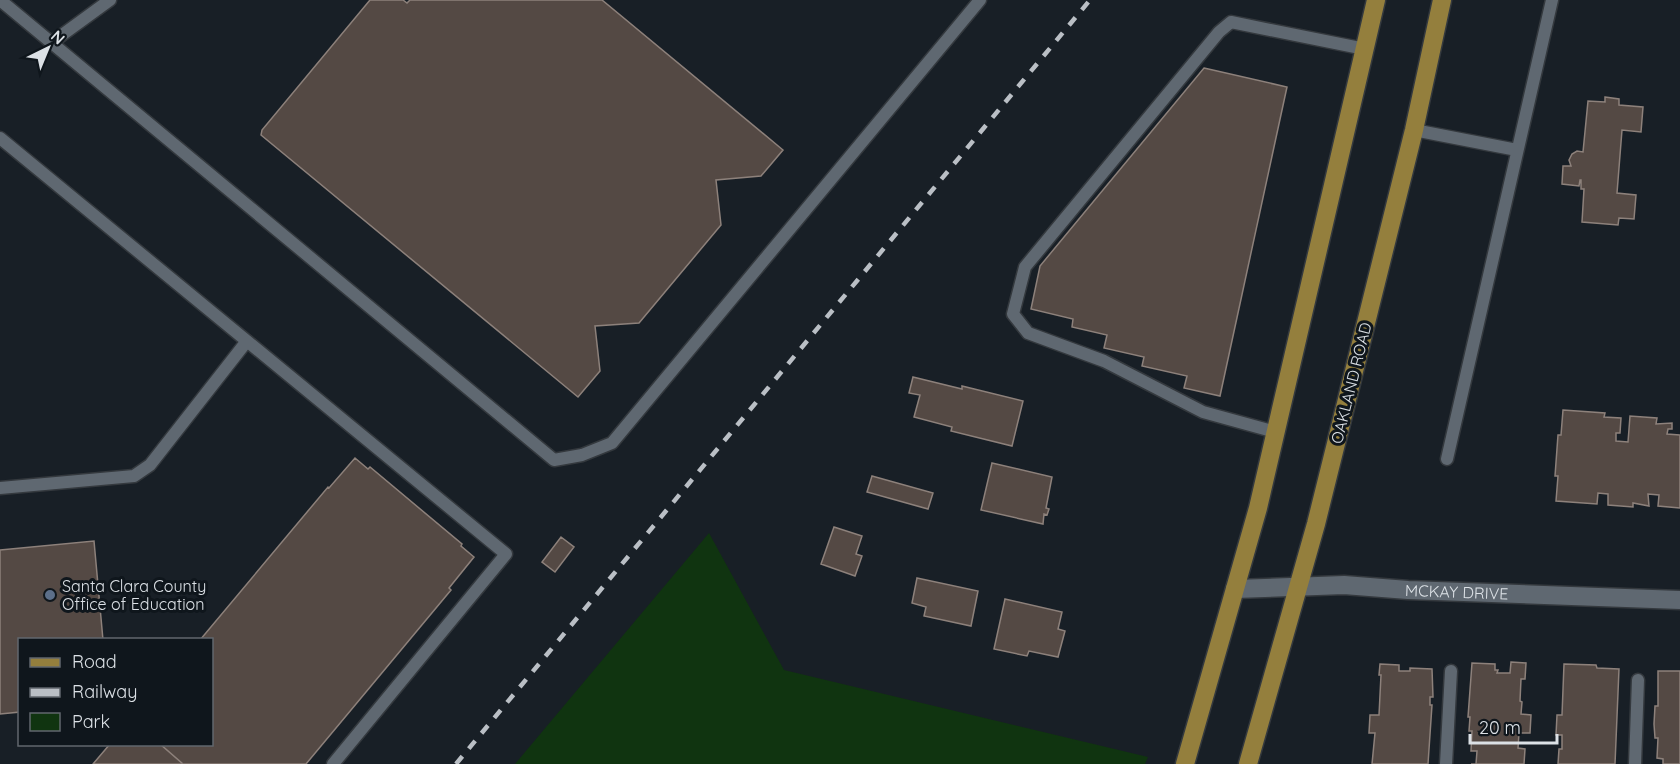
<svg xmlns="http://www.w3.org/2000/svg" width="1680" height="764" viewBox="0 0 1680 764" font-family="Quicksand,sans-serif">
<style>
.green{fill:#103410}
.building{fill:#544944;stroke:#8d817b;stroke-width:1.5}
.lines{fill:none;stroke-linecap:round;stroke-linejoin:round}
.service-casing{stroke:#34393e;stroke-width:15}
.tertiary-casing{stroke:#34393e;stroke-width:21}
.primary-casing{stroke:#34393e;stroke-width:21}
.service{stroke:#5f6871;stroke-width:12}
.tertiary{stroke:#5f6871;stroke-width:18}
.primary{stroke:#947f3d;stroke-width:18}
.rail{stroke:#babfc5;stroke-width:4.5;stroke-dasharray:10 10;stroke-linecap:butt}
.service-dot{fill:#5c6f8a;stroke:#0f161c;stroke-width:2}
.labels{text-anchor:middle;stroke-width:6;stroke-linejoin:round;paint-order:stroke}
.street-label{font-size:16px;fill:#dce1e6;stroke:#0f161c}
.poi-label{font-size:16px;fill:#dce1e6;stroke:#0f161c;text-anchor:start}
</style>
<rect width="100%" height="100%" fill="#181f26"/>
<path class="green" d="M 709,533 L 784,670 L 1148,757 L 1145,764 L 515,764 Z"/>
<path class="building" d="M 370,0 L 403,0 L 407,3 L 410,0 L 602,0 L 783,150 L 761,176 L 716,180 L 721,225 L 639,323 L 595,326 L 600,371 L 578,397 L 261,135 L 262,130 Z
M 1204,68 L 1287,87 L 1220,396 L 1184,388 L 1187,376 L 1142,366 L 1144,357 L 1104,348 L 1107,335 L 1072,327 L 1073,319 L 1031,309 L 1040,266 Z
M 1605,97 L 1619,99 L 1619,105 L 1643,107 L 1641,132 L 1622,130 L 1617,193 L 1636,195 L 1634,219 L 1619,218 L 1618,225 L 1582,222 L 1584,189 L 1581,189 L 1581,180 L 1580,180 L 1579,186 L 1562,184 L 1563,166 L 1571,166 L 1569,160 L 1572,154 L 1577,151 L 1583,152 L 1588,101 L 1605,102 Z
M 913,377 L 962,389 L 962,386 L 1023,401 L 1012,446 L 951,431 L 952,427 L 914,417 L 920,395 L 909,393 Z
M 1563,410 L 1605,413 L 1604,417 L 1621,418 L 1620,433 L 1616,433 L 1616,441 L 1628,442 L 1630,416 L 1657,418 L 1656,424 L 1672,423 L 1672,429 L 1668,429 L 1667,434 L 1680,435 L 1680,508 L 1658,506 L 1659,495 L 1648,494 L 1649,506 L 1633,503 L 1633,507 L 1608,505 L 1608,494 L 1598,493 L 1597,504 L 1556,501 L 1558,476 L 1555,476 L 1558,435 L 1561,435 Z
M 355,458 L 368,469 L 370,467 L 462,544 L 461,546 L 474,557 L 449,588 L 451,590 L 306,764 L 183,764 L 160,744 L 212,744 L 212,640 L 200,640 L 328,487 L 329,488 Z
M 992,463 L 1052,477 L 1046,508 L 1049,509 L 1047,515 L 1044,514 L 1043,524 L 981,510 Z
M 872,476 L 933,493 L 928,509 L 867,492 Z
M 834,527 L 862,536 L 856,554 L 862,556 L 855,576 L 821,564 Z
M 561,537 L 574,547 L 555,572 L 542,562 Z
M 94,541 L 103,640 L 20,640 L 20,712 L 0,714 L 0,550 Z
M 917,578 L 978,591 L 971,626 L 924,616 L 926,607 L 912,603 Z
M 1005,599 L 1062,612 L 1058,629 L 1065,631 L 1058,657 L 1029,651 L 1027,656 L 994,649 Z
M 1511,662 L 1526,663 L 1525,679 L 1521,679 L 1520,701 L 1522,702 L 1521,714 L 1531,715 L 1530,733 L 1519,733 L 1518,748 L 1525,749 L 1524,764 L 1471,764 L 1476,764 L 1477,751 L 1471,751 L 1472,731 L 1469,731 L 1470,717 L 1468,717 L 1472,663 L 1495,664 L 1495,670 L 1498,670 L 1497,673 L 1510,673 Z
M 1380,664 L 1399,665 L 1399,671 L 1410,671 L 1410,668 L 1432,669 L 1433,697 L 1430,697 L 1430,705 L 1432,705 L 1428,764 L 1372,764 L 1375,733 L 1369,733 L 1370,715 L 1379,715 L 1381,675 L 1379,675 Z
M 1564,664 L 1596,665 L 1597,668 L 1619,669 L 1615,764 L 1558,764 L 1559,749 L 1562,749 L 1562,735 L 1556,735 L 1557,715 L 1562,715 Z
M 1658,671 L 1680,671 L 1680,764 L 1663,764 L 1663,759 L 1657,758 L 1658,738 L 1655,738 L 1654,724 L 1655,706 L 1658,706 Z
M 110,744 L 160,744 L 183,764 L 93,764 Z"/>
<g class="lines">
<g class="service-casing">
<path id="service" d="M 0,0 L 554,460 L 582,455 L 612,443 L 980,0
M 51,43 L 110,0
M 1414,130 L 1517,150
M 0,138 L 506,554 L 333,764
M 1276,432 L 1203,412 L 1104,361 L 1028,333 L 1013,314 L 1025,267 L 1219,32 L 1231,22 L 1365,49
M 1447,459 L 1552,0
M 0,488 L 134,476 L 150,465 L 247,341
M 1446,764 L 1451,671
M 1635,764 L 1638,680"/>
</g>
<g class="tertiary-casing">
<g id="tertiary">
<path id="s1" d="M 1235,589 L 1344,585 L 1408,590 L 1680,600"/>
</g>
</g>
<g class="primary-casing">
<path id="primary" d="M 1185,764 L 1258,508 L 1376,0
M 1248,764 L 1316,524 L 1414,130 L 1442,0"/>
</g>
<use href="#service" class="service"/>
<use href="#tertiary" class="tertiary"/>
<use href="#primary" class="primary"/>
<path class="rail" d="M 456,764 L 1090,0"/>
</g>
<circle class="service-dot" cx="50" cy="595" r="6"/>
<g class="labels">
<g class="street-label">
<text transform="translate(1351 383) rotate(-76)" y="6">OAKLAND ROAD</text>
<text dy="6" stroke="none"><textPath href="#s1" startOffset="222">MCKAY DRIVE</textPath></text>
</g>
<g class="poi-label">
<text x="62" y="592">Santa Clara County<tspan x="62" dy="18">Office of Education</tspan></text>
</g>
</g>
<rect x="18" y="638" width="195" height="108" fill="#0f161c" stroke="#61676d" stroke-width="1.5"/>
<rect x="30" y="658" width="30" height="9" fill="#947f3d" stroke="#61676d" stroke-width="1.5"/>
<text x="72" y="668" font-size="18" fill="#dce1e6">Road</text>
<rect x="30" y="688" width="30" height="9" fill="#babfc5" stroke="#61676d" stroke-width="1.5"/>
<text x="72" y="698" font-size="18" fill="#dce1e6">Railway</text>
<rect x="30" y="713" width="30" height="18" fill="#103410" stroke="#61676d" stroke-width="1.5"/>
<text x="72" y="728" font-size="18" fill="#dce1e6">Park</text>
<g transform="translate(48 48) rotate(43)" stroke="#0f161c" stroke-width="4.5" paint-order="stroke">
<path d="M0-4.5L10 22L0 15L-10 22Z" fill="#dce1e6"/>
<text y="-9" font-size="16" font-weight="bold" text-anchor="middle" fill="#dce1e6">N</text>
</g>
<path d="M1470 734v9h87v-9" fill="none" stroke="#dce1e6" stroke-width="3"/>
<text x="1479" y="734" font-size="18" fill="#dce1e6" stroke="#0f161c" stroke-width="4.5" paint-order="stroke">20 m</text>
</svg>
